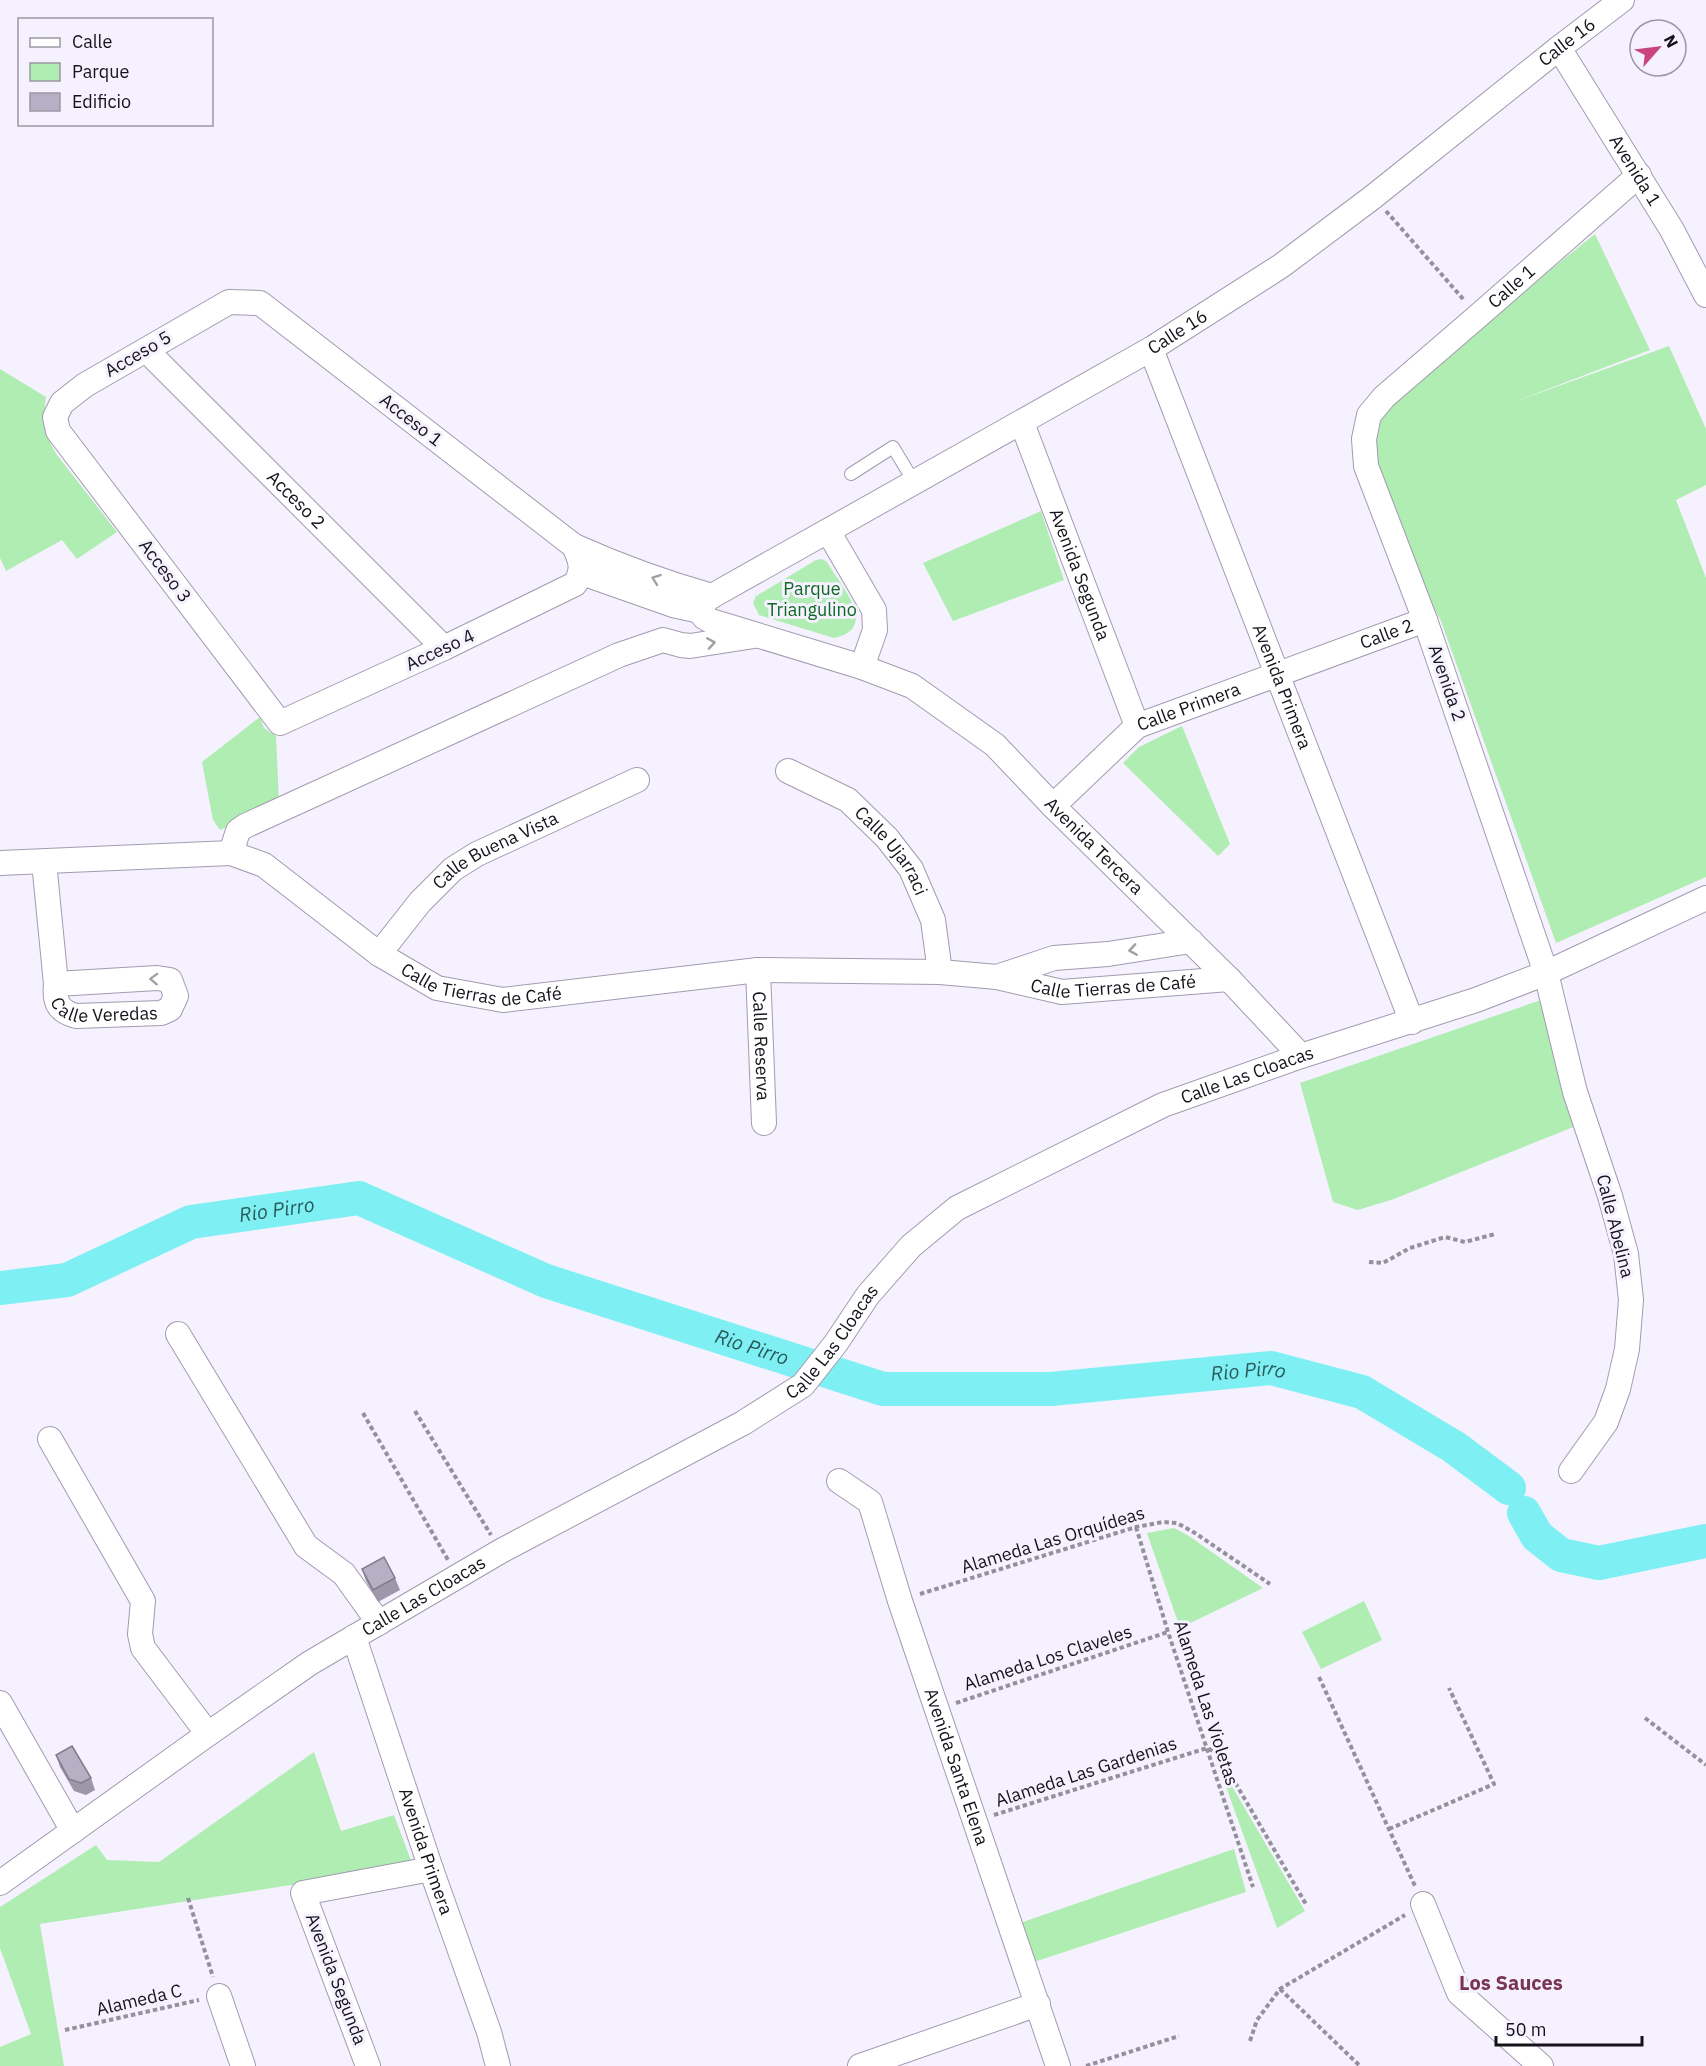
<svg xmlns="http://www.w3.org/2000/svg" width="1706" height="2066" viewBox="0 0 1706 2066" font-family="'IBM Plex Sans',sans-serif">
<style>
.green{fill:#b0edb2}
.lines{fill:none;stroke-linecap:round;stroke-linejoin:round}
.river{stroke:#7ef0f3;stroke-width:34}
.lane-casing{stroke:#a29baf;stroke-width:14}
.street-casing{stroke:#a29baf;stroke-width:26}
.path{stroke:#95919c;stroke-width:4;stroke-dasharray:4.5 3;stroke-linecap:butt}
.lane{stroke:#fff;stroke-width:12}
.street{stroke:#fff;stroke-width:24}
.wall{fill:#9d97a9}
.building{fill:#b7b0c5;stroke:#807b8a;stroke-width:1.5}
.oneway{stroke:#a1a0a3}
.labels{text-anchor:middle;stroke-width:6;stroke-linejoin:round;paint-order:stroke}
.street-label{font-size:18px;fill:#15121a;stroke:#f5f1fe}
.park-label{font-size:18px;fill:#0e6a22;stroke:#f5f1fe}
.water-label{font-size:20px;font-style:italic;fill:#295b5c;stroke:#f5f1fe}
.neighbourhood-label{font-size:20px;font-weight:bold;fill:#793551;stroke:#f5f1fe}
</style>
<rect width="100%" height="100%" fill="#f5f1fe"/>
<path class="green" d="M 1595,234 L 1650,350 L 1509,404 L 1669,346 L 1706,429 L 1706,485 L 1676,500 L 1706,578 L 1706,877 L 1556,943 L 1441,621 L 1409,560 L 1374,466 L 1377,428 L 1391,402 L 1454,353 L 1544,275 Z
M 0,369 L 46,397 C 43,422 44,434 57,455 L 117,532 L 77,559 L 62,540 L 6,571 L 0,558 Z
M 1041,511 L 1064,580 L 953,621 L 923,563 Z
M 822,559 L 827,562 C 841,586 880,628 834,638 L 759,615 L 753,603 L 756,596 L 816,560 Z
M 260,717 L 264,728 L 276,736 L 279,803 L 220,830 L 213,820 L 202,762 Z
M 1182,726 L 1230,844 L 1218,856 L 1123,763 L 1139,747 Z
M 1541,1000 L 1576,1126 L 1394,1199 L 1358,1210 L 1333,1202 L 1300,1083 Z
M 1174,1528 L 1189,1536 L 1263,1588 L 1180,1628 L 1147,1533 Z
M 1364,1601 L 1382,1640 L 1321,1669 L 1302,1632 Z
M 314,1752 L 341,1831 L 394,1815 L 413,1866 L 40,1924 L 64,2066 L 0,2066 L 0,2047 L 31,2034 L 0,1948 L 0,1907 L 96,1845 L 107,1860 L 159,1862 Z
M 1216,1759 L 1305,1911 L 1277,1928 Z
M 1234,1849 L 1246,1892 L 1034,1962 L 1020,1923 Z"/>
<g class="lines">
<g class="river">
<path id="s1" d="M 0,1288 L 67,1280 L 191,1222 L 359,1198 L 546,1281 L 883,1389 L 1051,1389 L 1271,1368 L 1362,1392 L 1454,1447 L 1509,1488"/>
<path d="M 1524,1513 L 1537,1536 L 1561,1555 L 1599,1563 L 1706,1541"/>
</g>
<g class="lane-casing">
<path id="lane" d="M 851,474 L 893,447 L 914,482"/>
</g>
<g class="street-casing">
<g id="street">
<path id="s2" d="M 1559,48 L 1672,230 L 1706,295"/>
<path d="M 229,302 L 260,303 L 574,546 C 581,561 584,569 575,584 L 444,648 L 280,723 L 58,431 L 55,417 L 62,403 L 85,385 Z"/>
<path id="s3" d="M 1151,349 L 1412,1022"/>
<path id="s4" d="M 146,350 L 444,648"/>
<path id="s5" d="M 1022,423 L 1137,726"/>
<path d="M 828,531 L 874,610 L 875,630 L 862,667"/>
<path d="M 574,546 C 619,566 665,583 712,596"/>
<path d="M 582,573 L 673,605 L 700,611"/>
<path id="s6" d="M 700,611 L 706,600 L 712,596 L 1151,349 L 1281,266 L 1373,197 L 1559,48 L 1622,0"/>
<path id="s7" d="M 700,611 L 704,617 L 711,621 L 862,667 L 912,686 L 995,745 L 1053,806 L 1229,979 L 1301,1056"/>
<path id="s8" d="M 788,771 L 848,800 L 887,838 L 911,869 L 933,920 L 940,972"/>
<path id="s9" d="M 1053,806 L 1137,726 L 1425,620"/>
<path d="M 231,853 L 238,831 L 245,826 L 619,655 L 663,640 L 681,645 L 690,646 L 754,636"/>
<path id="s10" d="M 44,862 L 56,984 C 54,1002 58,1011 76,1016 L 161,1013 L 170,1009 L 176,996 L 170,980 L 157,978 L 56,984"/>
<path id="s11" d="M 0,863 L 231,853 L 264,865 L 379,954 L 437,988 L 503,1000 L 758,970 L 940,972 L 997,977 L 1062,992 L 1229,979"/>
<path id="s12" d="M 379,954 L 420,902 L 453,869 L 477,854 L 637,780"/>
<path id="s13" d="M 758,970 L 764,1123"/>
<path d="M 997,977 L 1054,958 L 1108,954 L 1191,941"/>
<path d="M 178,1334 L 306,1546 L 344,1574 L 379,1623"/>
<path d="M 50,1439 L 143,1601 L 140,1634 L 143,1648 L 208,1734"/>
<path id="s14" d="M 1571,1471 L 1606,1422 L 1618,1389 L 1627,1349 L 1631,1300 L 1626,1254 L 1610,1196 L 1575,1092 L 1546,973 L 1425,620 L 1366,466 L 1364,439 L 1369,415 L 1384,397 L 1478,316 L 1639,175"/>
<path id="s15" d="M 839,1481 L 870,1502 L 900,1601 L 1058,2066"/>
<path id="s16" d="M 354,1637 L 431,1869 L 489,2032 L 498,2066"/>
<path d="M 0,1703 L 73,1831"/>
<path id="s17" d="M 0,1883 L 208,1734 L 310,1663 L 501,1551 L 743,1423 L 803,1385 L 836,1343 L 868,1295 L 911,1246 L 957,1208 L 1163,1105 L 1301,1056 L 1476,1000 L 1546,973 L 1706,898"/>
<path d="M 1423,1904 L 1459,1993 L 1541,2066"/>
<path d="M 219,1996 L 243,2066"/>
<path d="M 368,2066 L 303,1893 L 431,1869"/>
<path d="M 860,2066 L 1038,2004"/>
</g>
</g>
<path class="path" d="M 1386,211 L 1464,300
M 1369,1262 L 1383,1263 L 1410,1248 L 1445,1237 L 1465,1242 L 1495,1234
M 415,1411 L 491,1535
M 363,1413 L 448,1560
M 1136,1527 L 1168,1632 L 1253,1887
M 920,1594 L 1136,1527 L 1163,1522 L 1177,1523 L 1195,1533 L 1270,1584
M 1319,1677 L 1415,1886
M 956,1703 L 1168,1632
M 1645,1718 L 1706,1765
M 994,1815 L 1207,1748 L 1218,1753 L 1307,1906
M 1389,1829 L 1494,1784 L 1449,1688
M 188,1898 L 213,1977
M 1280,1989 L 1360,2066
M 65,2030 L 199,2000
M 1250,2041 L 1257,2020 L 1280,1989 L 1405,1915
M 1086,2066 L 1179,2036"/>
<use href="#lane" class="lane"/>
<use href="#street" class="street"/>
</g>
<path class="wall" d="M 362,1569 L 395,1578 L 400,1590 L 378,1602 L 366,1581 Z
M 56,1755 L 91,1778 L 95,1790 L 86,1795 L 74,1791 L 60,1767 Z"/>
<path class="building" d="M 384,1557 L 395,1578 L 373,1590 L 362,1569 Z
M 72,1746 L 91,1778 L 81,1783 L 69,1779 L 56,1755 Z"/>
<defs><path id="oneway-chevron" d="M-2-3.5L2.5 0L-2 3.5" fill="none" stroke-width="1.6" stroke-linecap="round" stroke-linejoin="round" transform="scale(1.5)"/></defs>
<g class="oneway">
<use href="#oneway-chevron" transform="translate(656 579) rotate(-160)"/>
<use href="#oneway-chevron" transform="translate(711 643) rotate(-9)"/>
<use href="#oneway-chevron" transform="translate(1133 950) rotate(171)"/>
<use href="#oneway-chevron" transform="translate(154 979) rotate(-178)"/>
</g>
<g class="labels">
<g class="street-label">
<text dy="6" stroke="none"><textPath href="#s6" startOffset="1041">Calle 16</textPath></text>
<text dy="6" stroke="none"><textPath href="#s2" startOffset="144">Avenida 1</textPath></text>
<text dy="6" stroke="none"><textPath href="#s14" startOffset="1306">Calle 1</textPath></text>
<text dy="6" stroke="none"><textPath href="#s6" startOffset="555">Calle 16</textPath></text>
<text transform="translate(138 354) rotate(-30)" y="6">Acceso 5</text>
<text transform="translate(411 420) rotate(38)" y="6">Acceso 1</text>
<text dy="6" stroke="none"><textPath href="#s4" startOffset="212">Acceso 2</textPath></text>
<text transform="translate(165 571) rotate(53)" y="6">Acceso 3</text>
<text dy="6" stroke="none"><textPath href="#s5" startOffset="162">Avenida Segunda</textPath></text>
<text dy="6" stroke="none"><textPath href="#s9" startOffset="382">Calle 2</textPath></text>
<text transform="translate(440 650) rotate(-25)" y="6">Acceso 4</text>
<text transform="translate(1447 683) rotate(71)" y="6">Avenida 2</text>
<text dy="6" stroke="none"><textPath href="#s3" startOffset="362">Avenida Primera</textPath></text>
<text dy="6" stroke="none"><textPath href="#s9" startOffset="171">Calle Primera</textPath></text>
<text dy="6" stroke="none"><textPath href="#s7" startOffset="470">Avenida Tercera</textPath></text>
<text dy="6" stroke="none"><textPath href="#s12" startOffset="159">Calle Buena Vista</textPath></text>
<text dy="6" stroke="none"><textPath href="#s8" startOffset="134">Calle Ujarraci</textPath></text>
<text dy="6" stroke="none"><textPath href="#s11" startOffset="522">Calle Tierras de Café</textPath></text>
<text dy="6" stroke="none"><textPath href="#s11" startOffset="1160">Calle Tierras de Café</textPath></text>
<text dy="6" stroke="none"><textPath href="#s10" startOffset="192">Calle Veredas</textPath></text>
<text dy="6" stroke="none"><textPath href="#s13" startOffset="76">Calle Reserva</textPath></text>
<text dy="6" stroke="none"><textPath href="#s17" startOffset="1502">Calle Las Cloacas</textPath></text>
<text transform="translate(1615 1226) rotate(76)" y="6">Calle Abelina</text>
<text dy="6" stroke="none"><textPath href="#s17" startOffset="998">Calle Las Cloacas</textPath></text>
<text transform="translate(1053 1540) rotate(-17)" y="6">Alameda Las Orquídeas</text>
<text dy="6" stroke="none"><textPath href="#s17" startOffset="512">Calle Las Cloacas</textPath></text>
<text transform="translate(1048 1658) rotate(-18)" y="6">Alameda Los Claveles</text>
<text transform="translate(1206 1703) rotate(72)" y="6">Alameda Las Violetas</text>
<text dy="6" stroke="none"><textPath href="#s15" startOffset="316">Avenida Santa Elena</textPath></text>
<text transform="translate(1086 1772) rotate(-18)" y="6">Alameda Las Gardenias</text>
<text dy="6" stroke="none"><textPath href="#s16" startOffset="226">Avenida Primera</textPath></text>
<text transform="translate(336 1979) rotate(69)" y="6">Avenida Segunda</text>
<text transform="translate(139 2000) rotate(-13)" y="6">Alameda C</text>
</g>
<g class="park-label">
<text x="812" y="595">Parque<tspan x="812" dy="21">Triangulino</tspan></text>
</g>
<g class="water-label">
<text dy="7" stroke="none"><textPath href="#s1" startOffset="291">Rio Pirro</textPath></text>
<text dy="7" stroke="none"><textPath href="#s1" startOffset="795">Rio Pirro</textPath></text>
<text dy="7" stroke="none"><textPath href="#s1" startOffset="1299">Rio Pirro</textPath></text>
</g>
<g class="neighbourhood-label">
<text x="1511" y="1990">Los Sauces</text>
</g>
</g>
<rect x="18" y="18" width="195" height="108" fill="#f5f1fe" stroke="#9b98a3" stroke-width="1.5"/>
<rect x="30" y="38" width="30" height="9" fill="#ffffff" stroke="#9b98a3" stroke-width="1.5"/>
<text x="72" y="48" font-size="18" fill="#15121a">Calle</text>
<rect x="30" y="63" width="30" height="18" fill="#b0edb2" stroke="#9b98a3" stroke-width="1.5"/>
<text x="72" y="78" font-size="18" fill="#15121a">Parque</text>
<rect x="30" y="93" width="30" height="18" fill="#b7b0c5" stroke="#9b98a3" stroke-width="1.5"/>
<text x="72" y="108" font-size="18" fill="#15121a">Edificio</text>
<g transform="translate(1658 48) rotate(62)"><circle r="28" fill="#f5f1fe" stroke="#9b98a3" stroke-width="1.5"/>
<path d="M0-4.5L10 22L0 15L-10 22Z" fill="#cb437f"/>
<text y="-9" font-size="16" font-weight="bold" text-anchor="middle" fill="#15121a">N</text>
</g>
<path d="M1496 2036v9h146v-9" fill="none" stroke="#15121a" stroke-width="3"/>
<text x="1505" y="2036" font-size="18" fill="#15121a" stroke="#f5f1fe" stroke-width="4.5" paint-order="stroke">50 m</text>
</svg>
